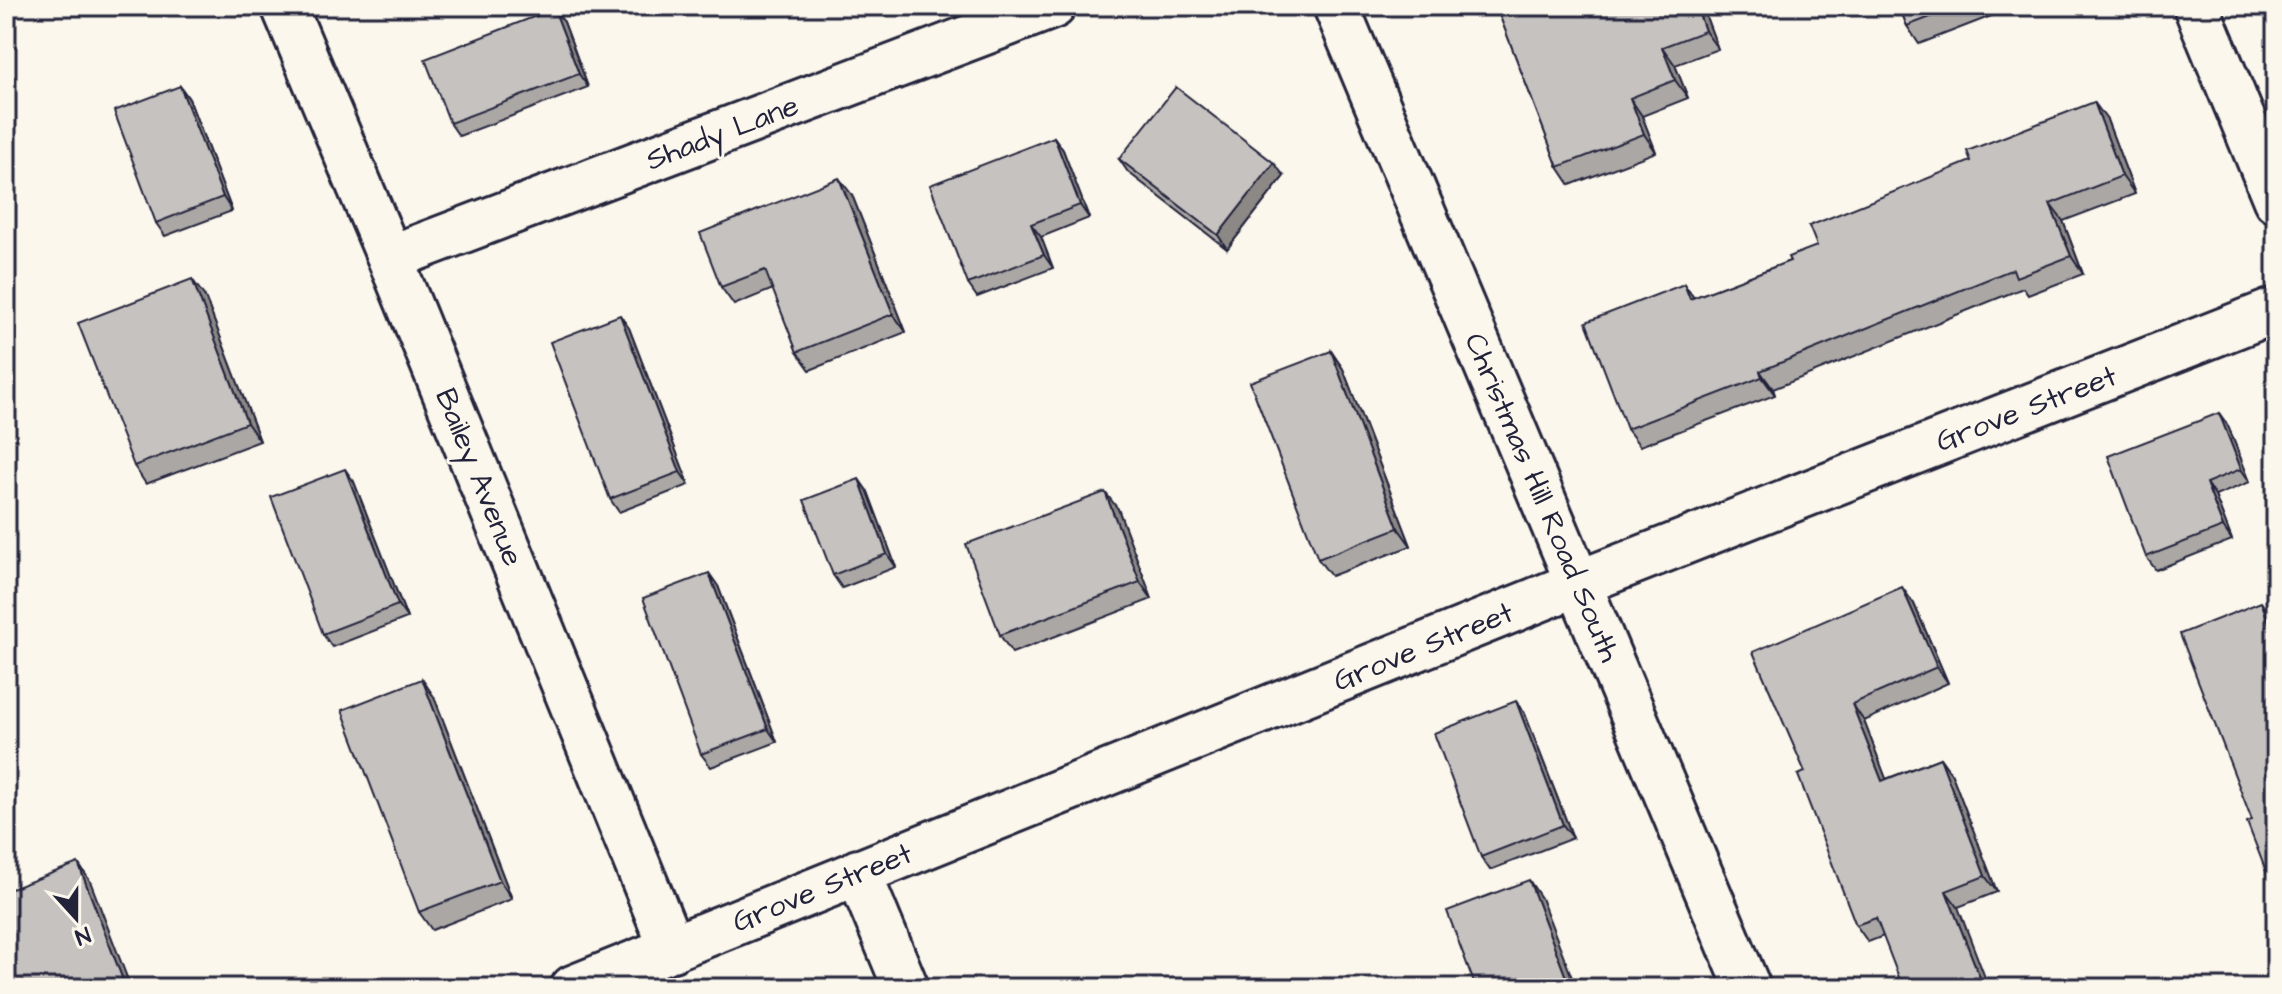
<svg xmlns="http://www.w3.org/2000/svg" width="2282" height="994" viewBox="0 0 2282 994" font-family="'Architects Daughter',sans-serif">
<style>
.lines{fill:none;stroke-linecap:round;stroke-linejoin:round}
.minor-casing{stroke:#22223b;stroke-width:50}
.minor{stroke:#fbf7ec;stroke-width:44}
.wall{fill:#aaa7a5;stroke:#22223b;stroke-width:2}
.shaded-wall{fill:#8b8886;stroke:#22223b;stroke-width:2}
.building{fill:#c6c2c0;stroke:#22223b;stroke-width:2}
.labels{text-anchor:middle;stroke-width:6;stroke-linejoin:round;paint-order:stroke}
.street-label{font-size:30px;fill:#22223b;stroke:#fbf7ec}
</style>
<rect width="100%" height="100%" fill="#fbf7ec"/>
<filter id="ink" filterUnits="userSpaceOnUse"><feTurbulence type="fractalNoise" baseFrequency=".0125" numOctaves="2"/><feDisplacementMap in="SourceGraphic" scale="16" xChannelSelector="R" yChannelSelector="G"/><feConvolveMatrix kernelMatrix="1 2 1 2 8 2 1 2 1" color-interpolation-filters="sRGB"/></filter>
<g filter="url(#ink)">
<g class="lines">
<g class="minor-casing">
<path id="minor" d="M 284,6 L 390,258 L 672,949
M 1336,6 L 1748,988
M 2196,6 L 2276,200
M 390,258 L 1053,6
M 858,872 L 906,988
M 573,988 L 1579,583 L 2276,310"/>
</g>
<use href="#minor" class="minor"/>
</g>
<path class="wall" d="M 1496,6 L 1702,6 L 1718,49 L 1675,65 L 1688,98 L 1642,116 L 1656,152 L 1570,185 L 1558,167 Z
M 1899,6 L 2017,6 L 1919,44 L 1907,26 Z
M 564,22 L 588,87 L 459,136 L 450,123 Z
M 180,86 L 189,99 L 232,211 L 165,236 L 156,223 Z
M 2107,120 L 2135,194 L 2063,221 L 2083,274 L 2028,295 L 2023,288 L 1773,389 L 1775,395 L 1640,446 L 1627,429 L 1684,284 L 1693,298 L 1790,261 L 1817,246 Z
M 1054,137 L 1063,150 L 1089,218 L 1041,237 L 1053,268 L 977,297 L 968,284 Z
M 1119,159 L 1284,176 L 1227,249 L 1128,172 Z
M 852,195 L 906,332 L 810,370 L 797,352 L 773,289 L 734,305 L 721,287 Z
M 205,297 L 260,441 L 146,484 L 134,466 Z
M 629,328 L 689,485 L 619,512 L 610,499 Z
M 1331,351 L 1343,369 L 1411,546 L 1331,576 L 1318,559 Z
M 2219,413 L 2228,426 L 2250,482 L 2215,496 L 2232,540 L 2156,570 L 2146,557 Z
M 354,482 L 407,618 L 332,647 L 323,634 Z
M 868,492 L 896,567 L 842,588 L 833,575 Z
M 1118,509 L 1152,599 L 1012,653 L 1000,635 Z
M 718,586 L 777,742 L 711,767 L 701,754 Z
M 1914,604 L 1948,683 L 1864,721 L 1886,779 L 1940,758 L 1952,775 L 1997,892 L 1868,942 L 1856,925 L 1805,772 Z
M 422,679 L 434,697 L 512,899 L 432,930 L 419,912 Z
M 1525,714 L 1573,838 L 1490,870 L 1481,857 Z"/>
<path class="shaded-wall" d="M 1696,6 L 1702,6 L 1718,49 L 1705,31 Z
M 554,9 L 564,22 L 588,87 L 579,74 Z
M 1662,47 L 1675,65 L 1688,98 L 1675,80 Z
M 180,86 L 189,99 L 232,211 L 223,197 Z
M 1630,98 L 1642,116 L 1656,152 L 1644,134 Z
M 2094,102 L 2107,120 L 2135,194 L 2122,176 Z
M 1054,137 L 1063,150 L 1089,218 L 1080,205 Z
M 1274,163 L 1284,176 L 1227,249 L 1218,235 Z
M 839,178 L 852,195 L 906,332 L 893,314 Z
M 2050,204 L 2063,221 L 2083,274 L 2071,256 Z
M 1031,224 L 1041,237 L 1053,268 L 1044,255 Z
M 192,279 L 205,297 L 260,441 L 247,423 Z
M 1684,284 L 1697,302 L 1690,299 Z
M 620,315 L 629,328 L 689,485 L 680,472 Z
M 1331,351 L 1343,369 L 1411,546 L 1398,528 Z
M 1760,371 L 1773,389 L 1775,395 L 1762,377 Z
M 2219,413 L 2228,426 L 2250,482 L 2241,469 Z
M 345,469 L 354,482 L 407,618 L 398,605 Z
M 859,479 L 868,492 L 896,567 L 887,554 Z
M 2206,483 L 2215,496 L 2232,540 L 2223,527 Z
M 1105,492 L 1118,509 L 1152,599 L 1140,582 Z
M 709,573 L 718,586 L 777,742 L 768,729 Z
M 1902,587 L 1914,604 L 1948,683 L 1937,667 Z
M 2261,602 L 2273,618 L 2276,627 L 2276,640 Z
M 422,679 L 434,697 L 512,899 L 500,881 Z
M 1516,701 L 1525,714 L 1573,838 L 1563,825 Z
M 1852,704 L 1864,721 L 1893,797 L 1882,781 Z
M 1940,758 L 1952,775 L 1997,892 L 1985,876 Z
M 78,863 L 90,881 L 131,988 L 126,988 Z
M 1529,880 L 1541,898 L 1576,988 L 1570,988 Z
M 1946,891 L 1958,907 L 1989,988 L 1984,988 Z"/>
<path class="building" d="M 1496,6 L 1696,6 L 1705,31 L 1662,47 L 1675,80 L 1630,98 L 1644,134 L 1558,167 Z
M 1899,6 L 1959,6 L 1907,26 Z
M 554,9 L 579,74 L 450,123 L 425,59 Z
M 180,86 L 223,197 L 156,223 L 114,111 Z
M 1176,87 L 1274,163 L 1218,235 L 1119,159 Z
M 2094,102 L 2122,176 L 2050,204 L 2071,256 L 2016,277 L 2013,269 L 1760,371 L 1762,377 L 1627,429 L 1586,322 L 1684,284 L 1690,299 L 1790,261 L 1788,257 L 1817,246 L 1809,226 L 1971,161 L 1967,151 Z
M 1054,137 L 1080,205 L 1031,224 L 1044,255 L 968,284 L 930,185 Z
M 839,178 L 893,314 L 797,352 L 765,270 L 721,287 L 700,233 Z
M 192,279 L 247,423 L 134,466 L 78,323 Z
M 620,315 L 680,472 L 610,499 L 550,342 Z
M 1331,351 L 1398,528 L 1318,559 L 1250,382 Z
M 2219,413 L 2241,469 L 2206,483 L 2223,527 L 2146,557 L 2108,456 Z
M 345,469 L 398,605 L 323,634 L 271,497 Z
M 859,479 L 887,554 L 833,575 L 804,500 Z
M 1105,492 L 1140,582 L 1000,635 L 966,544 Z
M 709,573 L 768,729 L 701,754 L 643,598 Z
M 1902,587 L 1937,667 L 1852,704 L 1882,781 L 1940,758 L 1985,876 L 1946,891 L 1984,988 L 1903,988 L 1876,918 L 1856,925 L 1798,775 L 1805,772 L 1753,652 Z
M 2261,602 L 2276,640 L 2276,897 L 2247,822 L 2252,820 L 2180,634 Z
M 422,679 L 500,881 L 419,912 L 342,710 Z
M 1516,701 L 1563,825 L 1481,857 L 1434,733 Z
M 78,863 L 126,988 L 15,988 L 6,964 L 6,891 Z
M 1529,880 L 1570,988 L 1476,988 L 1447,911 Z"/>
</g>
<g class="labels">
<g class="street-label">
<text transform="translate(722 132) rotate(-21)" y="10">Shady Lane</text>
<text transform="translate(2026 408) rotate(-21)" y="10">Grove Street</text>
<text transform="translate(480 477) rotate(68)" y="10">Bailey Avenue</text>
<text transform="translate(1543 497) rotate(67)" y="10">Christmas Hill Road South</text>
<text transform="translate(1423 646) rotate(-22)" y="10">Grove Street</text>
<text transform="translate(822 887) rotate(-22)" y="10">Grove Street</text>
</g>
</g>
<rect width="2282" height="994" fill="none" stroke="#fbf7ec" stroke-width="32"/>
<rect x="16" y="16" width="2250" height="962" fill="none" stroke="#22223b" stroke-width="3" filter="url(#ink)"/>
<g transform="translate(76 918) rotate(159)" stroke="#fbf7ec" stroke-width="6" paint-order="stroke">
<path d="M0-6L14 30L0 20L-14 30Z" fill="#22223b"/>
<text y="-12" font-size="22" font-weight="bold" text-anchor="middle" fill="#22223b">N</text>
</g>
</svg>
